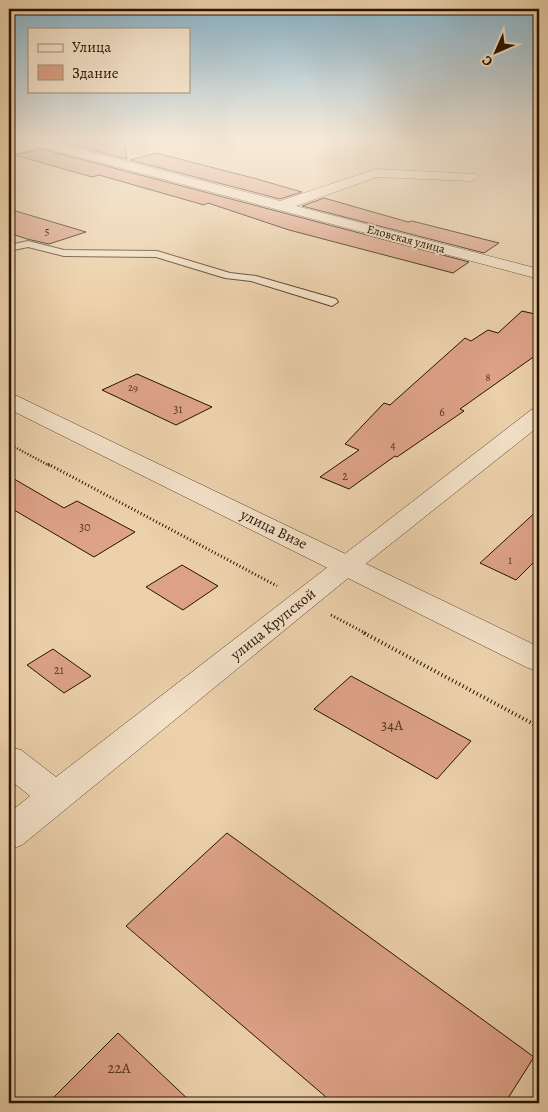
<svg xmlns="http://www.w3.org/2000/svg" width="548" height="1112" viewBox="0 0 548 1112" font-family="Alegreya,serif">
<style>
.building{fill:#dda288;stroke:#261300}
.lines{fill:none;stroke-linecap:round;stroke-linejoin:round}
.service-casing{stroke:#58422b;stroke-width:2}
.minor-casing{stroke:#58422b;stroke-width:1}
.tertiary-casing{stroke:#58422b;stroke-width:1}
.path-far2{stroke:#261300;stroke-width:2.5;stroke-dasharray:1 2;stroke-linecap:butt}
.path-far1{stroke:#261300;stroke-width:3;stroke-dasharray:1 2.5;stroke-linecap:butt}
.path{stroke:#261300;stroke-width:4;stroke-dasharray:1 3;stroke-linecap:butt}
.service{fill:#f3e1c8;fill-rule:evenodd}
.minor{fill:#f3e1c8;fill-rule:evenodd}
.tertiary{fill:#f3e1c8;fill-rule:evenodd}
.labels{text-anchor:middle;stroke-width:4;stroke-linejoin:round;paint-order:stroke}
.far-number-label{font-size:11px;fill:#543722}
.far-street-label{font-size:12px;fill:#261300;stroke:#f3e1c8}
.number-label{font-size:12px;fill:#543722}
.street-label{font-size:15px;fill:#261300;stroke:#f3e1c8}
.near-number-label{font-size:15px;fill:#543722}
</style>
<rect width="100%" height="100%" fill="#ecd1ab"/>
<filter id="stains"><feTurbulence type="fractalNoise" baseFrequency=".004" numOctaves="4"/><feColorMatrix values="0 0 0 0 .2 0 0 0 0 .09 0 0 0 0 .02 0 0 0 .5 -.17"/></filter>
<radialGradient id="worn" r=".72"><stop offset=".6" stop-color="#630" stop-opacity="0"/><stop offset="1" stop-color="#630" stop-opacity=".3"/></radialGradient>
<path class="building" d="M 63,140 L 124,140 L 127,159 L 61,142 Z
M 42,149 L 469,262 L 453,273 L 289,230 L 208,203 L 204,205 L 99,175 L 92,177 L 15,155 Z
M 156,153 L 257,179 L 302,192 L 280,199 L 130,160 Z
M 324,198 L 408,222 L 412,221 L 499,243 L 484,253 L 302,206 Z
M 9,209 L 86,232 L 49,244 L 27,239 L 9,233 Z
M 522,311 L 539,315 L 539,353 L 460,409 L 464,411 L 397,457 L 395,456 L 349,489 L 320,477 L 359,450 L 345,444 L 384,403 L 390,405 L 465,338 L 471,341 L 488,330 L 498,333 Z
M 137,374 L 212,407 L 176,425 L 102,390 Z
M 9,476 L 64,508 L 77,501 L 135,532 L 94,557 L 9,507 Z
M 539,509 L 539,557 L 516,580 L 480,563 Z
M 182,565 L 218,586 L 183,610 L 146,587 Z
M 53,649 L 91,676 L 64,693 L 27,665 Z
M 351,676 L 471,741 L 437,779 L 314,709 Z
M 227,833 L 534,1057 L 505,1103 L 333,1103 L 126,926 Z
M 118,1033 L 192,1103 L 48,1103 Z"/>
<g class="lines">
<g class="service-casing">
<path id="service" d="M 28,241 L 64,250 L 157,251 L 230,273 L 256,276 L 336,299 L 338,302 L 332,306 L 251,281 L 225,278 L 156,257 L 64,256 L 28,247 L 9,251 L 9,245 Z"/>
</g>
<g class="minor-casing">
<path id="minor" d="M 38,140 L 61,140 L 56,143 L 280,201 L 376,169 L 476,174 L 478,177 L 471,181 L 377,177 L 296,206 L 539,269 L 539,279 L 42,147 L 9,155 L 9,147 Z
M 539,408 L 539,426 L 358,570 L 22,845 L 9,850 L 9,813 L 30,796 L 9,779 L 9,747 L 21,750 L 56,777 L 531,410 Z"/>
</g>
<g class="tertiary-casing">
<path id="tertiary" d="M 9,394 L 17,396 L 539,647 L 539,671 L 528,668 L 9,409 Z"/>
</g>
<path class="path-far2" d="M 9,444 L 50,466"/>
<path class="path-far1" d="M 48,464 L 277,586
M 331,615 L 367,634"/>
<path class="path" d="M 364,633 L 539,727"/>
<use href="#service" class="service"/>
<use href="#minor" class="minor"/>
<use href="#tertiary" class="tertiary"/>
</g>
<linearGradient id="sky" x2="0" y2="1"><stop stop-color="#88b5ce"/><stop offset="0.47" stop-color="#f6ead9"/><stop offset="1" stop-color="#f6ead9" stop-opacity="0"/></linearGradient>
<rect width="548" height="296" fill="url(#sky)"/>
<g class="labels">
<g class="far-number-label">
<text x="47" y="235">5</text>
<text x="488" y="381">8</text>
<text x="133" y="391">29</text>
</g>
<g class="far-street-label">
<text transform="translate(406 239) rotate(15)" y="4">Еловская улица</text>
</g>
<g class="number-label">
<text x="178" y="413">31</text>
<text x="442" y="416">6</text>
<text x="393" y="449">4</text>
<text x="345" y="480">2</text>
<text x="85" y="531">30</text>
<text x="510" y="564">1</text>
<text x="59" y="674">21</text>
</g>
<g class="street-label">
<text transform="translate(274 529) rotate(26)" y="5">улица Визе</text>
<text transform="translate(273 624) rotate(-39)" y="5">улица Крупской</text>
</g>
<g class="near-number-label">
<text x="392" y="730">34А</text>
<text x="119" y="1073">22А</text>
</g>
</g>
<rect width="548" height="1112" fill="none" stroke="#ecd1ab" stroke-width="30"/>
<rect x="10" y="10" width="528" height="1092" fill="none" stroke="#261300" stroke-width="2.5"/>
<rect x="15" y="15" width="518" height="1082" fill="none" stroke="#261300"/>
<rect x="28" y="28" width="162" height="65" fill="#f3e1c8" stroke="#a18f78"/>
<rect x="38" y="44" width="25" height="8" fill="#f3e1c8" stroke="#a18f78"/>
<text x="72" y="52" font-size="15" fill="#261300">Улица</text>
<rect x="38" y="65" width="25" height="15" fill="#dda288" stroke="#a18f78"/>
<text x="72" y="78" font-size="15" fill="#261300">Здание</text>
<g transform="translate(496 52) rotate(225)" stroke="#f3e1c8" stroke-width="4" paint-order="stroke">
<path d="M0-4L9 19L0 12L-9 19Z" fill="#261300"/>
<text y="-8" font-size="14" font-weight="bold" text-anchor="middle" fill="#261300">С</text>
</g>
<rect width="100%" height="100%" filter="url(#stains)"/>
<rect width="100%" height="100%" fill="url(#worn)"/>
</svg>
